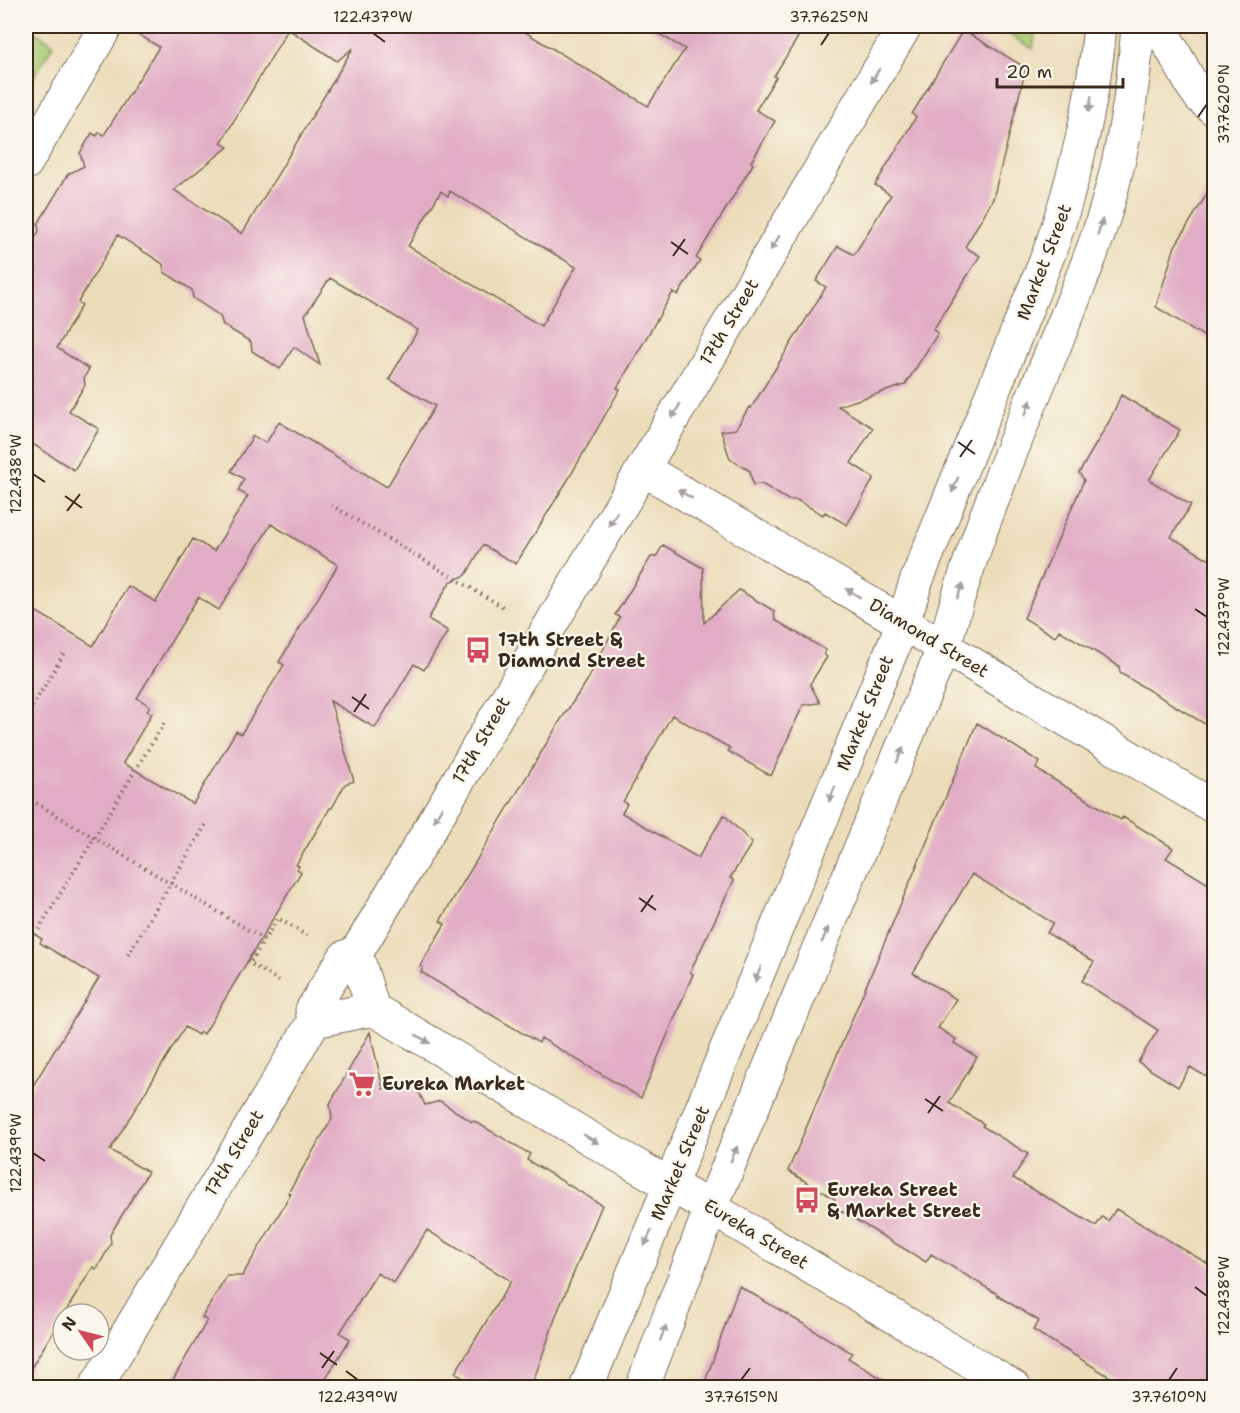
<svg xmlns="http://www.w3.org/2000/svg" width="1240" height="1413" viewBox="0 0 1240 1413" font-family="'Shantell Sans',sans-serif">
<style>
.green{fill:#a5c66e;stroke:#707846;stroke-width:1.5}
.building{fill:#e1acc5;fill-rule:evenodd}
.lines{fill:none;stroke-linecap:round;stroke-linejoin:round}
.street-casing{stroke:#796955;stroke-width:35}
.secondary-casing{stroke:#796955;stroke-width:35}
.primary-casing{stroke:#796955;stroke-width:35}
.path{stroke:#796955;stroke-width:4;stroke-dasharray:1.5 4.5;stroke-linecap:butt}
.street{stroke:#fff;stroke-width:33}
.secondary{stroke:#fff;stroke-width:33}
.primary{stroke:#fff;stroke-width:33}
.oneway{fill:#a79f9a}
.ticks{fill:none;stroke:#3b2a1e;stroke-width:2}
.labels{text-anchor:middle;stroke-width:4.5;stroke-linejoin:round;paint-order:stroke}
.street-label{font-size:18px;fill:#3b2a1e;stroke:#fbf7ec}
.poi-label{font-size:18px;font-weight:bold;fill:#3b2a1e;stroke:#fbf7ec;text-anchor:start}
.neatline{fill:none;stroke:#3b2a1e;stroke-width:2}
.ticks-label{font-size:15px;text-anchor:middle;fill:#3b2a1e}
</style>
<rect width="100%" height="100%" fill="#fbf7ec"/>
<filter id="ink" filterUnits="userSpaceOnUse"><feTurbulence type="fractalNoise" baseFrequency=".0167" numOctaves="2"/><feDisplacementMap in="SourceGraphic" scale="12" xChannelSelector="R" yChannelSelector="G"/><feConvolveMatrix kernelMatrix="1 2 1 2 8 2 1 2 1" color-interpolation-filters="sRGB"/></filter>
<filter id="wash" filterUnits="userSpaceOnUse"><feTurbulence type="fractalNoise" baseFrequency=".008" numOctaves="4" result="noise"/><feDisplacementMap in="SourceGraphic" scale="24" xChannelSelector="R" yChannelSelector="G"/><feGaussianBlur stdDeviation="1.35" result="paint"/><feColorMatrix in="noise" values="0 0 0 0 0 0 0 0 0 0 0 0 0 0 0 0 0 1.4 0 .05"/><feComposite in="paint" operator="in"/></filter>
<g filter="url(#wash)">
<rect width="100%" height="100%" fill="#ecddba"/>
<path class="green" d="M 26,26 L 54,44 L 26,90 Z
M 995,26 L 1036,26 L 1033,49 Z"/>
<g id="blocks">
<path class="building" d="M 125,26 L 515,26 L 648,106 L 685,49 L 645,26 L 805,26 L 774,76 L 776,77 L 756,110 L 775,121 L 751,162 L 753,164 L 696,258 L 700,260 L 678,295 L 673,292 L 617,388 L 620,389 L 569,478 L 516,564 L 483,545 L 466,575 L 450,582 L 428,619 L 448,631 L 424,670 L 414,664 L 375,728 L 330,701 L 354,781 L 345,784 L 332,808 L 330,808 L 296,865 L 299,866 L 297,869 L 301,872 L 204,1034 L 200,1032 L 198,1035 L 185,1027 L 110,1150 L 148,1172 L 110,1235 L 111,1243 L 97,1269 L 93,1267 L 26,1376 L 26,1097 L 99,978 L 40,943 L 42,939 L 26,929 L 26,605 L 93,646 L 128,586 L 156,602 L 193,539 L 214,551 L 248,496 L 238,491 L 244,479 L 231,471 L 253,436 L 266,443 L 279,422 L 387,487 L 435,406 L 389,379 L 418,330 L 330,278 L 305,315 L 320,365 L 294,347 L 280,369 L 252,351 L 251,342 L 223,325 L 220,316 L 193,298 L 192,290 L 164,272 L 163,264 L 118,235 L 78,302 L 82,305 L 57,348 L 89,369 L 84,378 L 85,385 L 69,411 L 99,429 L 74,470 L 26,440 L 26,254 L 39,231 L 38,224 L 68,174 L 84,166 L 80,153 L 92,133 L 97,136 L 99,132 L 104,135 L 159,47 ZM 288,29 L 337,61 L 353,48 L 242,234 L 174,190 L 228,147 L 221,143 ZM 441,191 L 448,196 L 450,191 L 576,267 L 541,326 L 408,246 ZM 271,524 L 338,565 L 279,662 L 284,665 L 241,734 L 236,731 L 193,804 L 123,763 L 152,713 L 147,711 L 150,706 L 137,698 L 198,597 L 219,610 Z
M 963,30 L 1026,68 L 993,199 L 965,247 L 980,256 L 933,330 L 938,333 L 905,385 L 838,406 L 873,428 L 851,463 L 874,478 L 847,525 L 825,512 L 823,515 L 797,500 L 788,500 L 762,484 L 753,485 L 750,471 L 730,459 L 721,431 L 736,429 L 749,407 L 751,408 L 826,287 L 816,281 L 838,246 L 854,255 L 891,195 L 875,185 L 916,117 L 912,114 Z
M 1215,181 L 1215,343 L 1156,307 L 1175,246 Z
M 1121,395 L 1180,430 L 1149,480 L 1191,505 L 1171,537 L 1215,563 L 1215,730 L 1120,673 L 1119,666 L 1059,630 L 1055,637 L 1024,618 L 1084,480 L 1079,473 L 1110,420 Z
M 663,545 L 703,568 L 704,623 L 739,590 L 774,611 L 775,620 L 826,650 L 824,654 L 827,657 L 810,684 L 820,703 L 803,705 L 771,776 L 728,751 L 730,748 L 672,715 L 623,802 L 627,804 L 622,813 L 698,858 L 724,815 L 752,843 L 730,878 L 734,880 L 690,972 L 693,974 L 641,1098 L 541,1038 L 539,1043 L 458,995 L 421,972 L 423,967 L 420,966 L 445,924 L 440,921 L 560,721 L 587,681 L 620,617 L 615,615 L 651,557 L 656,557 Z
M 977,723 L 1040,762 L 1036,769 L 1121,820 L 1123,817 L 1173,848 L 1166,858 L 1215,888 L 1215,1082 L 1190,1067 L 1178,1087 L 1138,1062 L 1158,1030 L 1082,981 L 1094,962 L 1047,933 L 1053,923 L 972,874 L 913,973 L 956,999 L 938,1028 L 956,1039 L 954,1043 L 977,1057 L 949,1103 L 984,1124 L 982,1126 L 1028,1154 L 1013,1178 L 1096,1226 L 1102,1217 L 1108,1221 L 1116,1209 L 1215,1268 L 1215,1388 L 1128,1388 L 1033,1330 L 1039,1321 L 998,1296 L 999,1295 L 931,1254 L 926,1262 L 831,1205 L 835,1199 L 788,1171 Z
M 370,1032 L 383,1089 L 405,1081 L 417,1088 L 425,1105 L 440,1101 L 472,1122 L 474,1121 L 530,1154 L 527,1160 L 602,1205 L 557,1313 L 531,1388 L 479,1388 L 455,1373 L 511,1281 L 427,1230 L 394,1283 L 377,1273 L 340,1333 L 350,1339 L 320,1388 L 168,1388 L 207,1321 L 202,1317 L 227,1276 L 242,1276 L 291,1194 L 288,1193 L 332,1119 L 330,1104 Z
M 739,1286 L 852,1353 L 848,1358 L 897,1388 L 703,1388 Z"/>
</g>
</g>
<g filter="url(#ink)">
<use href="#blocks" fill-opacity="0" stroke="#796955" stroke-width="1.5"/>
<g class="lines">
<g class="street-casing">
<path id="street" d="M 1192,85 L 1201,98 L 1214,109
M 26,163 L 106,26
M 643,469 L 1214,807
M 711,1208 L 1015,1388"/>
</g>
<g class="secondary-casing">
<path id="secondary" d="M 356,953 L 373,1009
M 314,1021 L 373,1009 L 618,1155 L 711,1208
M 95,1388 L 314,1021 L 312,1010 L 329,982 L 345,957 L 356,953 L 367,935 L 905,26"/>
</g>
<g class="primary-casing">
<path id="primary" d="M 1159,26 L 1192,85
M 586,1388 L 903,623 L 916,582 L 1049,253 C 1075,179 1093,104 1100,26
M 642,1388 L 711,1208 L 944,647 C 965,567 996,489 1027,412 C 1051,353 1077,295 1098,235 C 1121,167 1133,97 1138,26"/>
</g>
<path class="path" d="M 331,505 L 503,607
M 26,717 L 66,650
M 26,797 L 265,940
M 26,950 L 166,720
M 128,955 L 206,824
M 279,981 L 250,963 L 278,918 L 307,936"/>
<use href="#street" class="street"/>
<use href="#secondary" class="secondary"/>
<use href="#primary" class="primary"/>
</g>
<defs><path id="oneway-solid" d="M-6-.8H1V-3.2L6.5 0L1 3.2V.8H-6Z" transform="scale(1.5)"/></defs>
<g class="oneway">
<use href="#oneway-solid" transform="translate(875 76) rotate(121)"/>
<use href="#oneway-solid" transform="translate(1090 104) rotate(100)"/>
<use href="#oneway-solid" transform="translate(1100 227) rotate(-73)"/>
<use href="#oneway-solid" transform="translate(775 243) rotate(121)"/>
<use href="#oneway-solid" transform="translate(1028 408) rotate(-68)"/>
<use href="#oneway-solid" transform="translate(676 411) rotate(120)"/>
<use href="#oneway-solid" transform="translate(955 485) rotate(112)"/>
<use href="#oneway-solid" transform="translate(685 494) rotate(-149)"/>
<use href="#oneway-solid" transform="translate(613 519) rotate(121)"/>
<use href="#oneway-solid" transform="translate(960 591) rotate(-70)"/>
<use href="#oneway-solid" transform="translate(853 593) rotate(-149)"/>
<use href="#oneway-solid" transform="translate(900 755) rotate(-67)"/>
<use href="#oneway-solid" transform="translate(832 794) rotate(112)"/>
<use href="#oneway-solid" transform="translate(438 814) rotate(120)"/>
<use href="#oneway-solid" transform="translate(825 935) rotate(-67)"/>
<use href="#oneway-solid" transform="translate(758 974) rotate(112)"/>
<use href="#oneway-solid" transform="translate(423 1039) rotate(31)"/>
<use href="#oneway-solid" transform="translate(591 1139) rotate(31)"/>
<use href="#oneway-solid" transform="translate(734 1154) rotate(-67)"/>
<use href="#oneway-solid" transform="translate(648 1238) rotate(114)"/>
<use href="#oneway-solid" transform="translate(663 1333) rotate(-69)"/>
</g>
</g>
<path class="ticks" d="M 373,33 L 385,42M 821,45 L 829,33M 1198,117 L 1207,104M 671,242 L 688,254M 673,256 L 685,239M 958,442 L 975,454M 960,457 L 972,440M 33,474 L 45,482M 65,496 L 82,508M 67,511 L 80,494M 1195,609 L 1207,617M 352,697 L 369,709M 354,712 L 366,694M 639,898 L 656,910M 641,912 L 653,895M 925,1099 L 943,1111M 928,1113 L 940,1096M 33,1153 L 45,1161M 1195,1287 L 1207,1296M 320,1353 L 337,1365M 322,1368 L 334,1351M 346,1371 L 358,1380M 741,1380 L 750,1368M 1169,1380 L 1177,1368"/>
<defs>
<g id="bus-bare" transform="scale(2.07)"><path d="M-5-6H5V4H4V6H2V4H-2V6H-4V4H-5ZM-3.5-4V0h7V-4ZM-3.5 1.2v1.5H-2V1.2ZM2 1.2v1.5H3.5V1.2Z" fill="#d1495b" stroke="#fbf7ec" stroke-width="2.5" paint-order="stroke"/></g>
<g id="supermarket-bare" transform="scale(2.07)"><path d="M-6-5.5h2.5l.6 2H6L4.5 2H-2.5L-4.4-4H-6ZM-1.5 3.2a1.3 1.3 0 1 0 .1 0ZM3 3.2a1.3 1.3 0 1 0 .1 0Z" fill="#d1495b" stroke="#fbf7ec" stroke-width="2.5" paint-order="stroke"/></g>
</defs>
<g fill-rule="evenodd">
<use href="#bus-bare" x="478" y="650"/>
<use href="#supermarket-bare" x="362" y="1084"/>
<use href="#bus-bare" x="807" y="1200"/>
</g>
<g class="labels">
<g class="street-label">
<text transform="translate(1044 262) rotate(-69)" y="6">Market Street</text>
<text transform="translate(729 322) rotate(-59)" y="6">17th Street</text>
<text transform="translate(929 638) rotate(31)" y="6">Diamond Street</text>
<text transform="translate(865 713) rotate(-68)" y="6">Market Street</text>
<text transform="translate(481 740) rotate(-60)" y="6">17th Street</text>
<text transform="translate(234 1153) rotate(-59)" y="6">17th Street</text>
<text transform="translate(680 1163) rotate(-67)" y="6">Market Street</text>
<text transform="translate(756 1234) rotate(31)" y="6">Eureka Street</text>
</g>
<g class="poi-label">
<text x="498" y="646">17th Street &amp;<tspan x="498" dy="21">Diamond Street</tspan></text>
<text x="382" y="1090">Eureka Market</text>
<text x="827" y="1196">Eureka Street<tspan x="827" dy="21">&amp; Market Street</tspan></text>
</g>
</g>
<rect width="1240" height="1413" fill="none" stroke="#fbf7ec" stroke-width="66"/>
<g transform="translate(81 1332) rotate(305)"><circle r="28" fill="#fbf7ec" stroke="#aea59a" stroke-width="1.5"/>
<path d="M0-4.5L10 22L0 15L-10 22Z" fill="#d1495b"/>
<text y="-9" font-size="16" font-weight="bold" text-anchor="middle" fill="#3b2a1e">N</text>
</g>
<path d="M997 78v9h126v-9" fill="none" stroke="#3b2a1e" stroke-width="3"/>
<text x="1006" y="78" font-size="18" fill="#3b2a1e" stroke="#fbf7ec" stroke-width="4.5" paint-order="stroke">20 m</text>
<rect x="33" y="33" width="1174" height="1347" class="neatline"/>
<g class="ticks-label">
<text x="373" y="22">122.437°W</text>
<text x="829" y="22">37.7625°N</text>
<text transform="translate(1224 104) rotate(-90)" y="5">37.7620°N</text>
<text transform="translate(16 474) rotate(-90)" y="5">122.438°W</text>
<text transform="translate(1224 617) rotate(-90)" y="5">122.437°W</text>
<text transform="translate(16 1153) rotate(-90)" y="5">122.439°W</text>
<text transform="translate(1224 1296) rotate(-90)" y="5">122.438°W</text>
<text x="358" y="1402">122.439°W</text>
<text x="741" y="1402">37.7615°N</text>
<text x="1169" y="1402">37.7610°N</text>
</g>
</svg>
